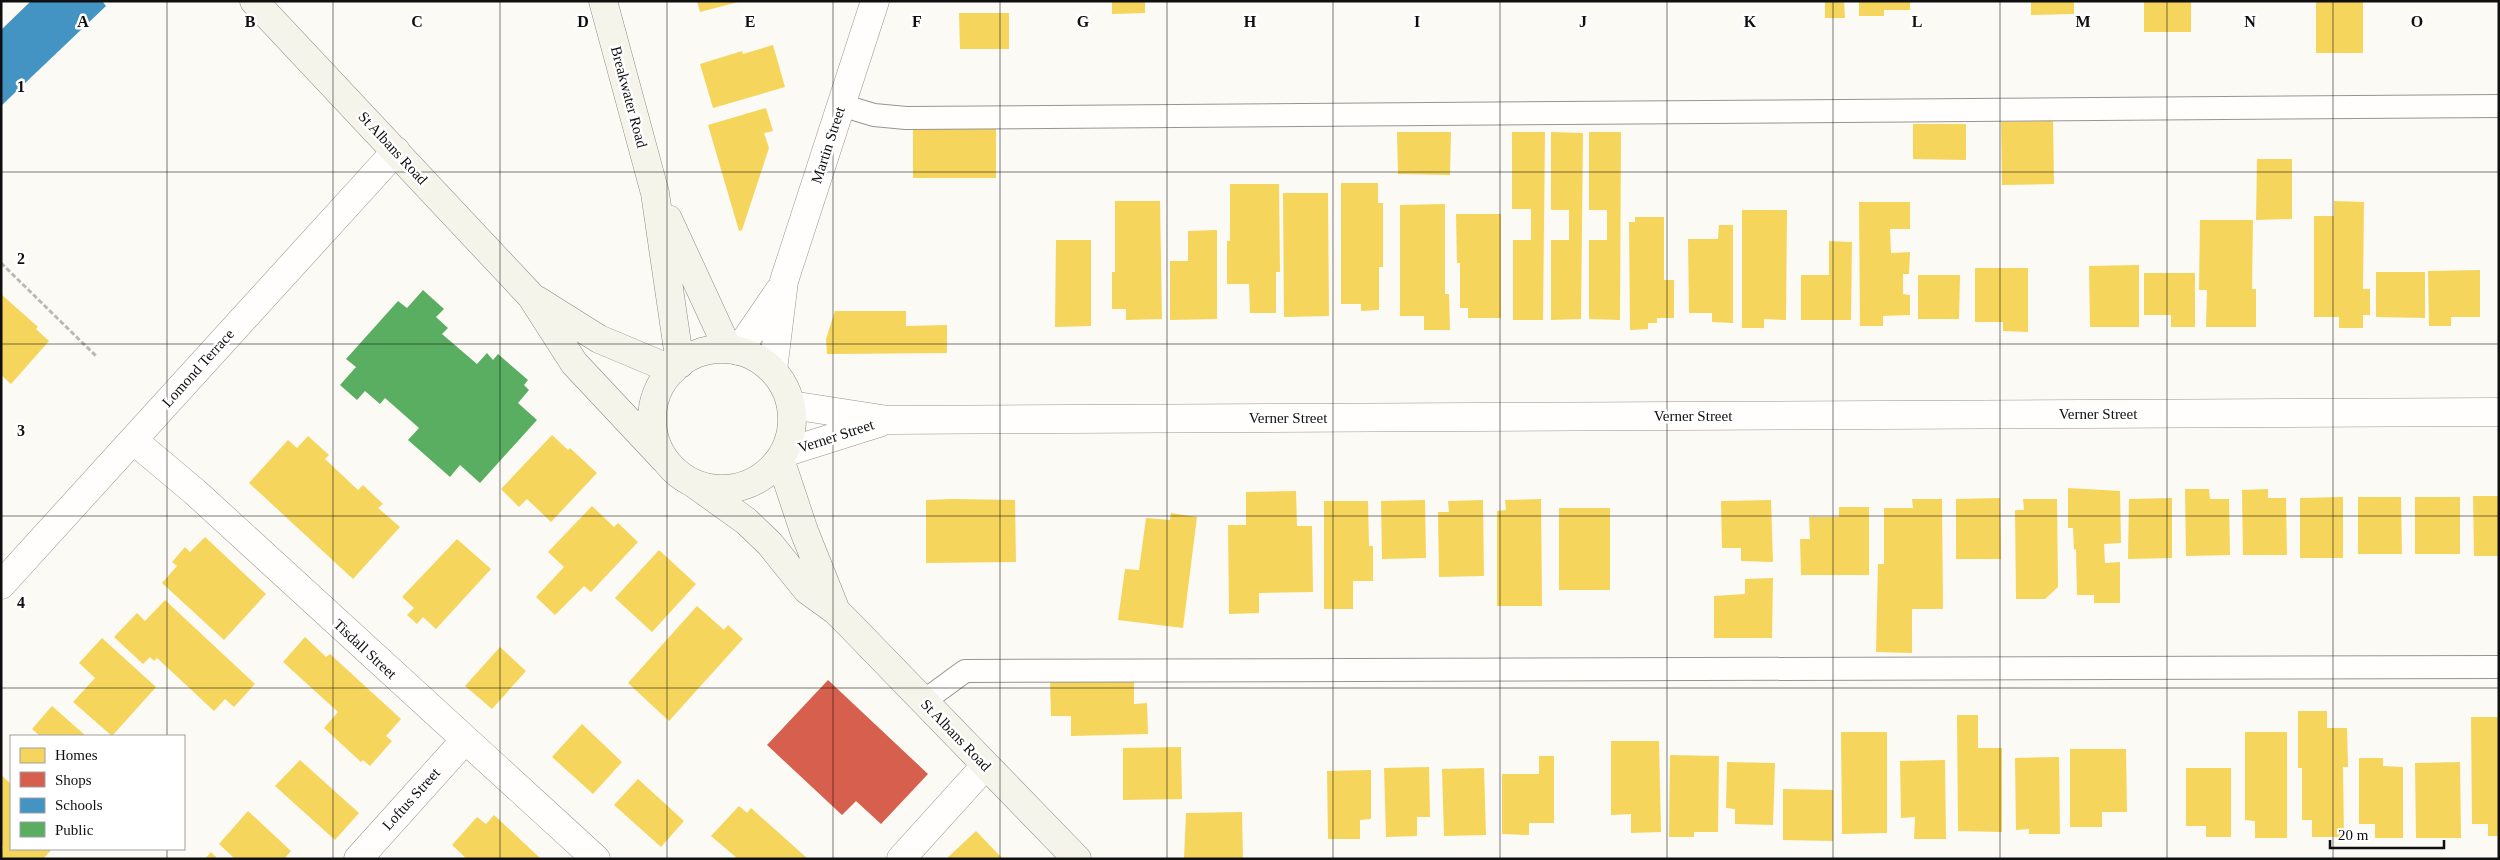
<svg xmlns="http://www.w3.org/2000/svg" width="2500" height="860" viewBox="0 0 2500 860" font-family="'Times New Roman',serif">
<style>
.homes{fill:#f6d55c}
.shops{fill:#d6604d}
.schools{fill:#4393c3}
.public{fill:#5aae61}
.lines{fill:none;stroke-linecap:round;stroke-linejoin:round}
.lane-casing{stroke:#969592;stroke-width:24}
.street-casing{stroke:#969592;stroke-width:29}
.secondary-casing{stroke:#8c8b89;stroke-width:29}
.path{stroke:#b9b9b8;stroke-width:3;stroke-dasharray:5 2.5;stroke-linecap:butt}
.lane{stroke:#fffefd;stroke-width:22}
.street{stroke:#fffefd;stroke-width:28}
.secondary{stroke:#f5f4ea;stroke-width:28}
.grid{fill:none;stroke:#0f0f0f;stroke-width:1;stroke-opacity:0.55}
.labels{text-anchor:middle;stroke-width:5;stroke-linejoin:round;paint-order:stroke}
.street-label{font-size:15px;fill:#0f0f0f;stroke:#fff}
.grid-label{font-size:16px;text-anchor:middle;font-weight:bold;fill:#0f0f0f;stroke:#fff;stroke-width:5;stroke-linejoin:round;paint-order:stroke}
</style>
<rect width="100%" height="100%" fill="#fcfaf4"/>
<path class="homes" d="M 697,1 L 738,1 L 738,2 L 700,12 Z
M 1112,1 L 1145,1 L 1145,13 L 1112,14 Z
M 1825,1 L 1844,1 L 1845,18 L 1825,18 Z
M 1859,1 L 1910,1 L 1910,10 L 1884,10 L 1884,16 L 1859,16 Z
M 2031,1 L 2074,1 L 2074,14 L 2031,15 Z
M 2144,1 L 2191,1 L 2191,32 L 2144,32 Z
M 2316,1 L 2363,1 L 2363,53 L 2316,53 Z
M 959,13 L 1009,13 L 1009,49 L 960,49 Z
M 773,45 L 785,87 L 713,108 L 700,64 L 742,51 L 743,54 Z
M 766,108 L 773,131 L 764,133 L 769,148 L 742,230 L 739,231 L 708,125 Z
M 2053,121 L 2054,184 L 2002,185 L 2001,122 Z
M 1913,124 L 1966,124 L 1966,160 L 1913,159 Z
M 913,126 L 996,127 L 996,178 L 913,178 Z
M 1397,132 L 1451,132 L 1450,175 L 1398,174 Z
M 1512,132 L 1545,132 L 1543,320 L 1513,320 L 1513,240 L 1531,240 L 1531,209 L 1512,209 Z
M 1551,132 L 1583,133 L 1581,319 L 1551,320 L 1551,240 L 1569,240 L 1569,210 L 1551,210 Z
M 1589,132 L 1621,132 L 1620,320 L 1589,319 L 1589,240 L 1607,240 L 1607,210 L 1589,210 Z
M 2257,159 L 2292,159 L 2292,219 L 2256,220 Z
M 1341,183 L 1378,183 L 1378,203 L 1383,203 L 1383,267 L 1379,267 L 1379,310 L 1361,311 L 1361,304 L 1341,304 Z
M 1230,184 L 1279,184 L 1280,272 L 1276,272 L 1276,313 L 1250,313 L 1249,284 L 1227,284 L 1227,241 L 1230,241 Z
M 1283,193 L 1328,193 L 1329,316 L 1284,317 Z
M 1115,201 L 1160,201 L 1162,319 L 1126,320 L 1126,309 L 1112,309 L 1112,272 L 1115,272 Z
M 2334,201 L 2364,202 L 2363,289 L 2370,289 L 2370,315 L 2363,315 L 2363,328 L 2339,328 L 2339,317 L 2314,317 L 2314,216 L 2334,216 Z
M 1859,202 L 1910,202 L 1910,229 L 1890,229 L 1891,253 L 1910,252 L 1909,274 L 1903,274 L 1903,294 L 1910,295 L 1910,315 L 1883,316 L 1883,326 L 1860,326 Z
M 1445,204 L 1445,294 L 1449,294 L 1450,330 L 1424,330 L 1424,316 L 1400,316 L 1400,205 Z
M 1742,210 L 1787,210 L 1786,320 L 1764,319 L 1764,328 L 1742,328 Z
M 1456,214 L 1501,214 L 1501,318 L 1468,318 L 1468,308 L 1460,308 L 1460,263 L 1457,263 Z
M 1635,217 L 1664,217 L 1664,280 L 1674,280 L 1674,318 L 1657,318 L 1657,323 L 1648,323 L 1648,329 L 1630,330 L 1629,222 L 1635,222 Z
M 2200,220 L 2253,220 L 2252,289 L 2256,289 L 2256,327 L 2206,327 L 2207,290 L 2199,290 Z
M 1719,225 L 1733,225 L 1733,323 L 1712,322 L 1712,313 L 1689,313 L 1688,239 L 1718,239 Z
M 1217,230 L 1217,319 L 1170,320 L 1170,261 L 1188,261 L 1188,231 Z
M 1056,240 L 1091,240 L 1091,326 L 1055,327 Z
M 1829,241 L 1852,242 L 1851,320 L 1801,320 L 1801,275 L 1829,275 Z
M 2139,265 L 2139,327 L 2090,327 L 2089,266 Z
M 1975,268 L 2028,268 L 2028,332 L 2003,331 L 2003,322 L 1975,322 Z
M 2480,270 L 2480,317 L 2451,317 L 2451,326 L 2429,326 L 2428,271 Z
M 2376,272 L 2425,272 L 2425,318 L 2376,317 Z
M 2144,273 L 2195,273 L 2195,327 L 2171,327 L 2171,315 L 2144,315 Z
M 1918,275 L 1960,275 L 1959,319 L 1918,319 Z
M 1,294 L 38,327 L 36,329 L 49,341 L 11,384 L 1,375 Z
M 835,311 L 906,311 L 906,326 L 947,325 L 947,353 L 827,354 L 826,339 Z
M 552,435 L 568,450 L 570,448 L 597,473 L 551,522 L 527,499 L 519,507 L 501,489 Z
M 308,436 L 329,455 L 325,459 L 358,490 L 363,485 L 383,504 L 378,508 L 400,527 L 353,579 L 249,483 L 288,440 L 297,448 Z
M 2068,488 L 2120,491 L 2121,543 L 2104,544 L 2105,563 L 2120,562 L 2120,603 L 2094,603 L 2094,595 L 2077,595 L 2076,549 L 2074,550 L 2073,528 L 2068,528 Z
M 2185,489 L 2209,489 L 2210,499 L 2229,499 L 2230,555 L 2186,556 Z
M 2268,489 L 2268,498 L 2286,498 L 2287,555 L 2243,555 L 2242,490 Z
M 1296,491 L 1297,526 L 1312,526 L 1313,592 L 1259,593 L 1259,613 L 1229,614 L 1228,525 L 1246,525 L 1246,492 Z
M 2473,496 L 2499,496 L 2499,556 L 2474,556 Z
M 2343,497 L 2343,558 L 2300,558 L 2300,498 Z
M 2358,497 L 2401,497 L 2402,554 L 2358,554 Z
M 2415,497 L 2460,497 L 2460,554 L 2415,554 Z
M 2000,498 L 2001,559 L 1956,559 L 1956,499 Z
M 2172,498 L 2172,558 L 2128,559 L 2129,499 Z
M 953,499 L 1015,500 L 1016,562 L 926,563 L 926,500 Z
M 1541,499 L 1542,606 L 1497,606 L 1497,511 L 1506,510 L 1505,500 Z
M 1912,499 L 1942,499 L 1943,609 L 1912,609 L 1912,653 L 1876,652 L 1878,564 L 1884,564 L 1884,508 L 1913,508 Z
M 2023,499 L 2057,499 L 2058,587 L 2045,599 L 2016,599 L 2015,510 L 2024,510 Z
M 1425,500 L 1426,558 L 1382,559 L 1381,501 Z
M 1483,500 L 1484,576 L 1439,577 L 1438,512 L 1449,512 L 1448,501 Z
M 1771,500 L 1773,562 L 1741,561 L 1741,548 L 1722,548 L 1721,501 Z
M 1324,501 L 1368,501 L 1369,546 L 1373,546 L 1373,581 L 1353,581 L 1353,609 L 1324,609 Z
M 592,506 L 614,527 L 618,523 L 638,542 L 591,592 L 584,586 L 555,615 L 536,597 L 564,567 L 548,552 Z
M 1839,507 L 1869,507 L 1869,575 L 1801,575 L 1800,539 L 1810,539 L 1809,517 L 1839,517 Z
M 1559,508 L 1610,508 L 1610,590 L 1559,590 Z
M 1171,513 L 1197,517 L 1183,628 L 1118,620 L 1125,569 L 1139,570 L 1146,518 L 1170,520 Z
M 205,537 L 266,594 L 224,640 L 162,583 L 177,566 L 172,562 L 185,547 L 190,552 Z
M 457,539 L 491,569 L 436,629 L 423,617 L 417,624 L 407,615 L 414,608 L 402,597 Z
M 659,550 L 696,584 L 652,632 L 615,598 Z
M 1773,578 L 1772,638 L 1714,638 L 1714,596 L 1745,594 L 1745,579 Z
M 165,600 L 255,684 L 234,707 L 225,699 L 214,711 L 157,658 L 154,661 L 150,657 L 143,664 L 114,637 L 137,613 L 145,621 Z
M 697,606 L 724,630 L 728,625 L 743,639 L 669,721 L 628,683 Z
M 305,637 L 326,657 L 330,654 L 401,719 L 386,736 L 392,741 L 370,766 L 363,760 L 361,762 L 324,728 L 338,712 L 283,662 Z
M 102,638 L 156,687 L 112,736 L 73,702 L 95,678 L 79,663 Z
M 500,647 L 526,671 L 492,709 L 465,686 Z
M 1134,679 L 1134,704 L 1147,703 L 1148,734 L 1071,736 L 1071,716 L 1051,716 L 1050,681 Z
M 52,706 L 86,736 L 38,736 L 39,735 L 32,729 Z
M 2298,711 L 2327,711 L 2327,728 L 2347,728 L 2348,767 L 2343,767 L 2344,837 L 2312,837 L 2312,820 L 2302,820 L 2302,768 L 2298,768 Z
M 1957,715 L 1978,715 L 1978,748 L 2002,748 L 2002,832 L 1958,831 Z
M 2471,717 L 2499,717 L 2499,836 L 2488,836 L 2488,824 L 2472,824 Z
M 582,724 L 622,762 L 593,794 L 552,757 Z
M 1841,732 L 1887,732 L 1887,833 L 1842,834 Z
M 2245,732 L 2287,732 L 2287,838 L 2255,838 L 2255,821 L 2245,820 Z
M 1611,741 L 1659,741 L 1661,832 L 1631,833 L 1631,814 L 1611,815 Z
M 1181,747 L 1182,799 L 1123,800 L 1123,748 Z
M 2070,749 L 2126,749 L 2127,812 L 2102,812 L 2102,827 L 2070,827 Z
M 1670,755 L 1719,756 L 1718,832 L 1694,832 L 1694,837 L 1669,837 Z
M 1539,756 L 1554,756 L 1554,823 L 1529,823 L 1529,835 L 1502,834 L 1502,774 L 1539,774 Z
M 2059,757 L 2060,834 L 2029,834 L 2029,829 L 2016,830 L 2015,758 Z
M 2359,758 L 2383,758 L 2383,766 L 2403,767 L 2403,838 L 2375,838 L 2375,824 L 2359,824 Z
M 300,760 L 359,813 L 335,840 L 275,786 Z
M 1945,760 L 1946,839 L 1914,839 L 1915,817 L 1901,818 L 1900,761 Z
M 1727,762 L 1775,763 L 1773,825 L 1735,824 L 1735,809 L 1726,808 Z
M 2460,762 L 2461,838 L 2416,838 L 2415,763 Z
M 1429,767 L 1430,817 L 1417,817 L 1417,836 L 1386,837 L 1384,768 Z
M 1484,768 L 1486,835 L 1444,836 L 1442,769 Z
M 2186,768 L 2231,768 L 2231,837 L 2206,837 L 2206,826 L 2186,826 Z
M 1371,770 L 1371,819 L 1360,820 L 1360,839 L 1328,839 L 1327,771 Z
M 1,775 L 11,784 L 11,849 L 52,849 L 43,859 L 1,859 L 3,846 L 1,844 Z
M 638,779 L 684,821 L 661,847 L 614,805 Z
M 1783,789 L 1833,790 L 1833,841 L 1783,840 Z
M 739,806 L 747,813 L 751,808 L 808,859 L 738,859 L 711,836 Z
M 248,811 L 291,851 L 284,859 L 235,859 L 219,844 Z
M 1242,812 L 1243,859 L 1184,859 L 1186,813 Z
M 494,815 L 541,859 L 467,859 L 452,845 L 477,817 L 486,824 Z
M 976,831 L 1003,859 L 946,859 Z
M 211,852 L 218,859 L 205,859 Z"/>
<path class="shops" d="M 828,680 L 928,774 L 881,824 L 856,801 L 842,815 L 767,745 Z"/>
<path class="schools" d="M 31,1 L 102,1 L 106,6 L 1,106 L 1,30 Z"/>
<path class="public" d="M 423,290 L 444,309 L 436,317 L 448,328 L 442,334 L 477,364 L 487,353 L 493,360 L 498,354 L 528,380 L 524,385 L 529,390 L 518,403 L 537,420 L 480,483 L 460,465 L 450,477 L 408,440 L 419,428 L 385,398 L 380,404 L 365,391 L 357,400 L 340,385 L 356,367 L 346,359 L 398,301 L 407,308 Z"/>
<g class="lines">
<g class="lane-casing">
<path id="lane" d="M 841,105 L 874,115 L 906,118 L 2499,106
M 924,701 L 965,671 L 2499,667"/>
</g>
<g class="street-casing">
<path id="street" d="M 738,351 L 779,291
M 773,370 L 784,281 L 875,1
M 791,405 L 888,420 L 2499,412
M 133,440 L 195,492 L 596,859
M 784,453 L 879,423
M 1,585 L 396,151
M 358,859 L 465,740
M 901,859 L 985,766"/>
</g>
<g class="secondary-casing">
<path id="secondary" d="M 254,1 L 531,296 L 574,363 L 664,459
M 603,1 L 655,193 L 680,364
M 668,219 L 728,349
M 537,300 L 599,339 L 673,370
M652 419a70 70 0 1 1 140 0a70 70 0 1 1-140 0Z
M 780,459 L 804,531 L 836,611
M 693,483 L 746,521 L 770,544 L 807,590 L 836,611 L 850,625 L 1077,859"/>
</g>
<path class="path" d="M 1,263 L 96,356"/>
<use href="#lane" class="lane"/>
<use href="#street" class="street"/>
<use href="#secondary" class="secondary"/>
</g>
<path class="grid" d="M 167,1 L 167,736M 333,1 L 333,859M 500,1 L 500,859M 667,1 L 667,859M 833,1 L 833,859M 1000,1 L 1000,859M 1167,1 L 1167,859M 1333,1 L 1333,859M 1500,1 L 1500,859M 1667,1 L 1667,859M 1833,1 L 1833,859M 2000,1 L 2000,859M 2167,1 L 2167,859M 2333,1 L 2333,859M 1,172 L 2499,172M 1,344 L 2499,344M 1,516 L 2499,516M 1,688 L 2499,688M 167,849 L 167,859"/>
<g class="labels">
<g class="street-label">
<text transform="translate(629 97) rotate(75)" y="5">Breakwater Road</text>
<text transform="translate(828 145) rotate(-72)" y="5">Martin Street</text>
<text transform="translate(393 148) rotate(47)" y="5">St Albans Road</text>
<text transform="translate(198 368) rotate(-48)" y="5">Lomond Terrace</text>
<text x="2098" y="419">Verner Street</text>
<text x="1693" y="421">Verner Street</text>
<text x="1288" y="423">Verner Street</text>
<text transform="translate(836 436) rotate(-18)" y="5">Verner Street</text>
<text transform="translate(365 649) rotate(43)" y="5">Tisdall Street</text>
<text transform="translate(956 735) rotate(46)" y="5">St Albans Road</text>
<text transform="translate(411 799) rotate(-48)" y="5">Loftus Street</text>
</g>
</g>
<g class="grid-label">
<text x="83" y="27">A</text>
<text x="250" y="27">B</text>
<text x="417" y="27">C</text>
<text x="583" y="27">D</text>
<text x="750" y="27">E</text>
<text x="917" y="27">F</text>
<text x="1083" y="27">G</text>
<text x="1250" y="27">H</text>
<text x="1417" y="27">I</text>
<text x="1583" y="27">J</text>
<text x="1750" y="27">K</text>
<text x="1917" y="27">L</text>
<text x="2083" y="27">M</text>
<text x="2250" y="27">N</text>
<text x="2417" y="27">O</text>
<text x="21" y="92">1</text>
<text x="21" y="264">2</text>
<text x="21" y="436">3</text>
<text x="21" y="608">4</text>
</g>
<rect width="2500" height="860" fill="none" stroke="#0f0f0f" stroke-width="5"/>
<rect x="10" y="735" width="175" height="115" fill="#ffffff" stroke="#9f9f9f"/>
<rect x="20" y="748" width="25" height="15" fill="#f6d55c" stroke="#9f9f9f"/>
<text x="55" y="760" font-size="15" fill="#0f0f0f">Homes</text>
<rect x="20" y="772" width="25" height="15" fill="#d6604d" stroke="#9f9f9f"/>
<text x="55" y="785" font-size="15" fill="#0f0f0f">Shops</text>
<rect x="20" y="798" width="25" height="15" fill="#4393c3" stroke="#9f9f9f"/>
<text x="55" y="810" font-size="15" fill="#0f0f0f">Schools</text>
<rect x="20" y="822" width="25" height="15" fill="#5aae61" stroke="#9f9f9f"/>
<text x="55" y="835" font-size="15" fill="#0f0f0f">Public</text>
<path d="M2330 840v8h114v-8" fill="none" stroke="#0f0f0f" stroke-width="2.5"/>
<text x="2338" y="840" font-size="15" fill="#0f0f0f" stroke="#ffffff" stroke-width="4" paint-order="stroke">20 m</text>
</svg>
